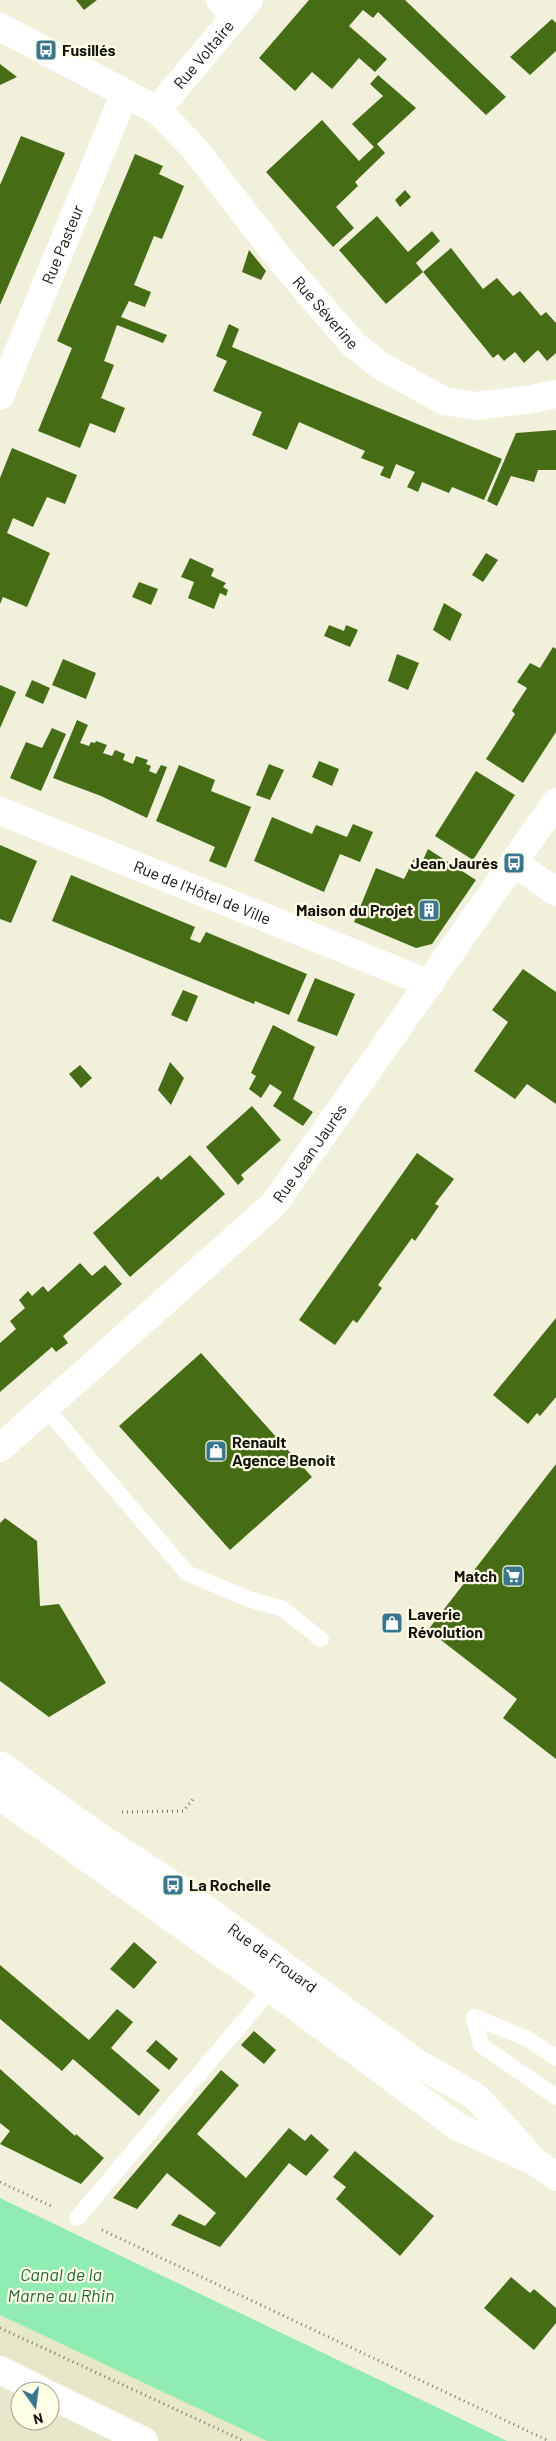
<svg xmlns="http://www.w3.org/2000/svg" width="556" height="2441" viewBox="0 0 556 2441" font-family="Barlow,sans-serif">
<style>
.built{fill:#e7e7c9;fill-rule:evenodd}
.water{fill:#91ecb1}
.building{fill:#466d16}
.lines{fill:none;stroke-linecap:round;stroke-linejoin:round}
.path{stroke:#79796b;stroke-width:3;stroke-dasharray:1 4;stroke-linecap:butt}
.lane{stroke:#fff;stroke-width:16}
.street{stroke:#fff;stroke-width:28}
.secondary{stroke:#fff;stroke-width:28}
.labels{text-anchor:middle;stroke-width:4.5;stroke-linejoin:round;paint-order:stroke}
.poi-label{font-size:16px;font-weight:bold;fill:#13130c;stroke:#ffffe8;text-anchor:start}
.street-label{font-size:16px;fill:#13130c;stroke:#ffffe8}
.water-label{font-size:18px;font-style:italic;fill:#23643f;stroke:#ffffe8}
</style>
<rect width="100%" height="100%" fill="#f1f1db"/>
<path class="built" d="M 0,2315 L 267,2441 L 0,2441 ZM 20,2391 L 50,2391 L 50,2421 L 20,2421 Z"/>
<path class="water" d="M 0,2198 L 507,2441 L 267,2441 L 0,2315 Z"/>
<path class="building" d="M 76,0 L 97,0 L 84,10 Z
M 309,0 L 405,0 L 506,97 L 486,115 L 378,12 L 373,18 L 363,10 L 349,26 L 387,59 L 375,72 L 359,58 L 332,89 L 312,72 L 295,91 L 259,58 Z
M 552,19 L 556,23 L 556,51 L 530,75 L 510,57 Z
M 0,64 L 17,77 L 0,85 Z
M 378,75 L 416,108 L 377,144 L 385,153 L 355,182 L 358,186 L 336,207 L 354,228 L 333,247 L 266,172 L 322,120 L 359,161 L 374,147 L 352,124 L 383,96 L 370,84 Z
M 21,136 L 65,153 L 0,305 L 0,185 Z
M 135,154 L 163,166 L 159,174 L 184,186 L 162,239 L 154,236 L 134,285 L 151,292 L 145,307 L 129,301 L 121,317 L 167,335 L 163,343 L 117,325 L 104,361 L 114,365 L 101,398 L 125,408 L 115,433 L 90,423 L 80,448 L 38,431 L 72,348 L 57,341 Z
M 405,190 L 411,197 L 400,207 L 395,200 Z
M 377,216 L 408,252 L 432,231 L 440,241 L 416,263 L 423,272 L 386,304 L 339,250 Z
M 451,248 L 483,289 L 497,278 L 513,296 L 520,291 L 541,316 L 546,312 L 556,323 L 556,353 L 547,361 L 538,350 L 524,363 L 515,352 L 504,361 L 498,354 L 493,358 L 423,272 Z
M 249,250 L 266,271 L 261,280 L 242,272 Z
M 229,324 L 239,329 L 232,347 L 502,459 L 484,500 L 452,487 L 449,493 L 422,482 L 418,492 L 407,487 L 415,472 L 396,464 L 390,479 L 380,475 L 384,467 L 361,458 L 365,451 L 299,422 L 287,450 L 252,435 L 262,412 L 213,391 L 227,361 L 216,356 Z
M 556,430 L 556,470 L 538,470 L 534,482 L 511,476 L 497,506 L 487,501 L 516,433 Z
M 12,448 L 77,475 L 65,504 L 47,497 L 33,527 L 13,518 L 7,533 L 50,553 L 27,607 L 3,597 L 0,604 L 0,478 Z
M 486,553 L 498,560 L 483,582 L 472,575 Z
M 190,558 L 214,569 L 211,576 L 226,583 L 223,587 L 228,590 L 226,596 L 220,593 L 214,609 L 188,598 L 194,582 L 181,577 Z
M 139,582 L 158,589 L 151,605 L 132,597 Z
M 444,603 L 462,614 L 450,641 L 433,630 Z
M 329,625 L 344,631 L 346,625 L 358,630 L 350,647 L 324,636 Z
M 553,647 L 556,649 L 556,732 L 523,783 L 486,759 L 515,714 L 512,711 L 527,688 L 517,682 L 530,663 L 540,668 Z
M 397,654 L 419,663 L 408,690 L 388,681 Z
M 63,659 L 96,673 L 86,699 L 52,685 Z
M 32,680 L 50,688 L 43,704 L 25,696 Z
M 0,685 L 16,692 L 0,728 Z
M 77,720 L 88,725 L 80,743 L 89,746 L 91,742 L 95,743 L 96,741 L 107,745 L 103,753 L 112,756 L 115,750 L 125,754 L 123,760 L 133,764 L 136,756 L 148,760 L 146,764 L 151,766 L 149,771 L 156,774 L 161,765 L 167,767 L 147,818 L 101,796 L 53,778 Z
M 52,728 L 66,734 L 41,791 L 10,778 L 26,742 L 42,748 Z
M 319,761 L 339,769 L 332,786 L 312,777 Z
M 269,764 L 284,770 L 270,800 L 256,795 Z
M 179,765 L 215,780 L 211,791 L 251,807 L 226,868 L 209,861 L 215,847 L 156,821 Z
M 476,771 L 515,795 L 473,860 L 435,836 Z
M 272,817 L 312,834 L 316,825 L 347,837 L 353,824 L 373,832 L 360,862 L 340,854 L 324,892 L 254,861 Z
M 0,845 L 37,861 L 11,923 L 0,919 Z
M 428,849 L 476,880 L 432,944 L 416,948 L 354,922 L 376,868 L 404,879 L 415,857 L 423,860 Z
M 71,875 L 195,927 L 190,939 L 200,943 L 206,932 L 307,974 L 289,1015 L 255,1001 L 254,1004 L 52,921 Z
M 523,969 L 556,992 L 556,1104 L 527,1084 L 515,1099 L 474,1071 L 508,1022 L 492,1010 Z
M 315,978 L 355,994 L 337,1036 L 297,1021 Z
M 183,990 L 198,996 L 187,1022 L 171,1015 Z
M 273,1025 L 315,1047 L 293,1099 L 313,1112 L 303,1126 L 273,1106 L 282,1092 L 270,1084 L 261,1098 L 249,1089 L 256,1076 L 251,1073 Z
M 170,1062 L 184,1078 L 171,1105 L 158,1090 Z
M 80,1065 L 92,1078 L 81,1088 L 69,1074 Z
M 252,1106 L 281,1140 L 241,1175 L 244,1179 L 238,1185 L 206,1147 Z
M 417,1153 L 454,1179 L 435,1204 L 439,1206 L 415,1241 L 412,1238 L 378,1285 L 382,1288 L 357,1323 L 353,1320 L 335,1345 L 299,1320 Z
M 190,1155 L 225,1194 L 130,1277 L 93,1233 L 158,1176 L 161,1180 Z
M 80,1263 L 92,1276 L 105,1265 L 122,1284 L 63,1336 L 68,1343 L 56,1352 L 52,1347 L 0,1392 L 0,1343 L 16,1329 L 10,1321 L 25,1308 L 19,1300 L 28,1291 L 32,1296 L 43,1286 L 48,1292 Z
M 556,1318 L 556,1397 L 540,1416 L 537,1413 L 528,1424 L 493,1395 Z
M 201,1353 L 312,1477 L 230,1550 L 119,1426 Z
M 556,1464 L 556,1759 L 503,1718 L 517,1699 L 428,1630 Z
M 5,1518 L 37,1541 L 40,1606 L 59,1604 L 106,1683 L 49,1717 L 0,1681 L 0,1523 Z
M 134,1942 L 157,1962 L 134,1989 L 110,1969 Z
M 0,1965 L 89,2040 L 117,2009 L 133,2022 L 111,2048 L 160,2090 L 139,2116 L 73,2059 L 62,2071 L 0,2019 Z
M 254,2031 L 276,2050 L 264,2064 L 241,2045 Z
M 156,2040 L 178,2059 L 169,2070 L 146,2051 Z
M 0,2069 L 75,2136 L 76,2134 L 104,2158 L 81,2184 L 0,2144 L 10,2131 L 0,2123 Z
M 221,2070 L 239,2085 L 197,2134 L 246,2178 L 289,2128 L 305,2141 L 311,2134 L 329,2150 L 306,2176 L 289,2163 L 220,2247 L 171,2225 L 179,2214 L 205,2226 L 216,2213 L 167,2173 L 137,2209 L 113,2198 Z
M 355,2151 L 434,2216 L 400,2256 L 336,2199 L 346,2187 L 333,2177 Z
M 511,2277 L 530,2293 L 534,2289 L 556,2308 L 556,2323 L 534,2350 L 484,2308 Z"/>
<g class="lines">
<path class="path" d="M 122,1812 L 183,1811 L 195,1797
M 0,2182 L 53,2207
M 102,2230 L 549,2441
M 0,2328 L 244,2441"/>
<path class="lane" d="M 45,1407 L 187,1573 L 251,1600 L 281,1608 L 321,1639
M 474,2017 L 481,2045 L 556,2097
M 474,2017 L 528,2039 L 556,2058
M 77,2218 L 277,1982"/>
<g class="street">
<path d="M 220,0 L 234,18"/>
<path id="s1" d="M 157,110 L 194,148 L 283,263 L 354,345 L 381,366 L 444,401 L 475,406 L 527,400 L 556,394"/>
<path id="s2" d="M 0,811 L 430,984"/>
<path d="M 514,863 L 556,892"/>
<path id="s3" d="M 0,1448 L 274,1204 L 556,802"/>
<path d="M 0,2370 L 42,2391"/>
<path d="M 50,2395 L 144,2441"/>
</g>
<g class="secondary">
<path id="s4" d="M 0,27 L 157,110 L 249,0"/>
<path id="s5" d="M 0,396 L 125,93"/>
<path id="s6" d="M 0,1765 L 92,1832 L 173,1885 L 414,2061 L 476,2097 L 527,2153"/>
<path d="M 0,1796 L 272,1989 L 458,2127 L 534,2161 L 556,2177"/>
</g>
</g>
<defs>
<g id="bus-square" transform="scale(1.125)"><rect x="-9" y="-9" width="18" height="18" rx="4" fill="#3a778e" stroke="#ffffe8"/><path d="M-5-6H5V4H4V6H2V4H-2V6H-4V4H-5ZM-3.5-4V0h7V-4ZM-3.5 1.2v1.5H-2V1.2ZM2 1.2v1.5H3.5V1.2Z" fill="#fff"/></g>
<g id="building-square" transform="scale(1.125)"><rect x="-9" y="-9" width="18" height="18" rx="4" fill="#3a778e" stroke="#ffffe8"/><path d="M-4-6H4V6H1V3H-1V6H-4ZM-2.5-4.3h1.7v1.8h-1.7ZM.8-4.3h1.7v1.8H.8ZM-2.5-1h1.7V.8h-1.7ZM.8-1h1.7V.8H.8Z" fill="#fff"/></g>
<g id="shop-square" transform="scale(1.125)"><rect x="-9" y="-9" width="18" height="18" rx="4" fill="#3a778e" stroke="#ffffe8"/><path d="M-5-2.5h2.3a2.7 3.5 0 0 1 5.4 0H5L5.5 6h-11ZM-1.5-2.5h3a1.5 2.3 0 0 0-3 0Z" fill="#fff"/></g>
<g id="supermarket-square" transform="scale(1.125)"><rect x="-9" y="-9" width="18" height="18" rx="4" fill="#3a778e" stroke="#ffffe8"/><path d="M-6-5.5h2.5l.6 2H6L4.5 2H-2.5L-4.4-4H-6ZM-1.5 3.2a1.3 1.3 0 1 0 .1 0ZM3 3.2a1.3 1.3 0 1 0 .1 0Z" fill="#fff"/></g>
</defs>
<g fill-rule="evenodd">
<use href="#bus-square" x="46" y="50"/>
<use href="#bus-square" x="514" y="863"/>
<use href="#building-square" x="429" y="910"/>
<use href="#shop-square" x="216" y="1451"/>
<use href="#supermarket-square" x="513" y="1576"/>
<use href="#shop-square" x="392" y="1623"/>
<use href="#bus-square" x="173" y="1885"/>
</g>
<g class="labels">
<g class="poi-label">
<text x="62" y="56">Fusillés</text>
<text x="498" y="869" text-anchor="end">Jean Jaurès</text>
<text x="413" y="916" text-anchor="end">Maison du Projet</text>
<text x="232" y="1448">Renault<tspan x="232" dy="18">Agence Benoit</tspan></text>
<text x="497" y="1582" text-anchor="end">Match</text>
<text x="408" y="1620">Laverie<tspan x="408" dy="18">Révolution</tspan></text>
<text x="189" y="1891">La Rochelle</text>
</g>
<g class="street-label">
<text dy="6" stroke="none"><textPath href="#s4" startOffset="250">Rue Voltaire</textPath></text>
<text dy="6" stroke="none"><textPath href="#s5" startOffset="164">Rue Pasteur</textPath></text>
<text dy="6" stroke="none"><textPath href="#s1" startOffset="264">Rue Séverine</textPath></text>
<text dy="6" stroke="none"><textPath href="#s2" startOffset="218">Rue de l'Hôtel de Ville</textPath></text>
<text dy="6" stroke="none"><textPath href="#s3" startOffset="429">Rue Jean Jaurès</textPath></text>
<text dy="6" stroke="none"><textPath href="#s6" startOffset="334">Rue de Frouard</textPath></text>
</g>
<g class="water-label">
<text x="61" y="2281">Canal de la<tspan x="61" dy="21">Marne au Rhin</tspan></text>
</g>
</g>
<g transform="translate(35 2406) rotate(166)"><circle r="24" fill="#ffffe8" stroke="#a1a190"/>
<path d="M0-4L9 19L0 12L-9 19Z" fill="#3a778e"/>
<text y="-8" font-size="14" font-weight="bold" text-anchor="middle" fill="#13130c">N</text>
</g>
</svg>
